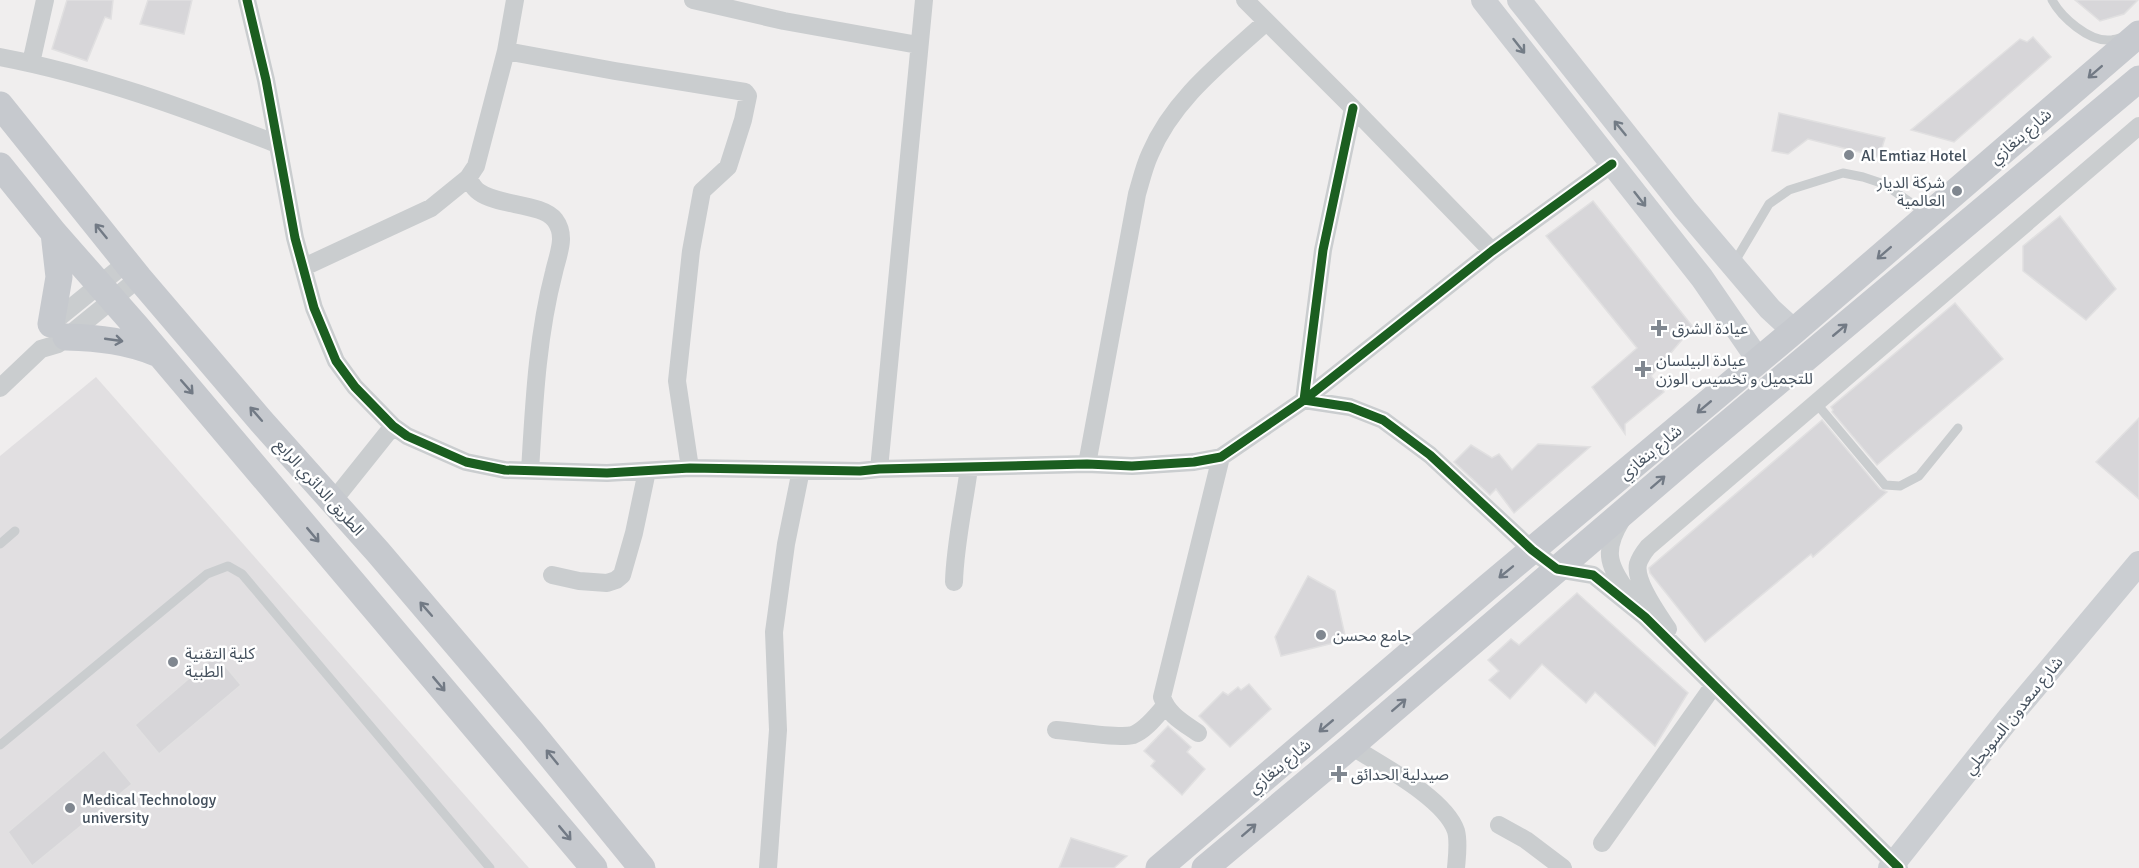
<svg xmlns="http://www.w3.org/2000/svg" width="2139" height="868" viewBox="0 0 2139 868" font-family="Signika,'Noto Sans Arabic',sans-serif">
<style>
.education{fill:#e1dfe1}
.building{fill:#d7d6d9;stroke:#e1e0e1;stroke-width:1.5}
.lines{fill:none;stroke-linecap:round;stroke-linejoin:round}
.service{stroke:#cacdcf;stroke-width:9}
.minor{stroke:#cacdcf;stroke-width:18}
.secondary{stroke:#cbced2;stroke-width:24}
.primary{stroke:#c6c9ce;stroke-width:27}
.cycleway-casing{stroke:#fff;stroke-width:13}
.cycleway{stroke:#1b5e20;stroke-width:9}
.oneway{stroke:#737c86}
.oneway2{stroke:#727a85}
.poi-dot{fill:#808790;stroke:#fff;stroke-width:2}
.labels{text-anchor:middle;stroke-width:5;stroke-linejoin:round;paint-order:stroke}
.street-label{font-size:16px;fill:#44505d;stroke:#fff}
.poi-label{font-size:16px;fill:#44505d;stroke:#fff;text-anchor:start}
</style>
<rect width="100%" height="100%" fill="#f0eeee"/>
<path class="education" d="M 96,377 L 529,868 L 0,868 L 0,456 Z"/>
<path class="building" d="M 67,0 L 113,0 L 111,19 L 105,17 L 87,61 L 52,49 Z
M 148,0 L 192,0 L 184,34 L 140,24 Z
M 2075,0 L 2138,0 L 2124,14 L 2100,21 Z
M 2033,37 L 2051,57 L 1954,142 L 1911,130 L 2020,39 L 2027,42 Z
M 1779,113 L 1885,138 L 1879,157 L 1808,139 L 1788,154 L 1772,151 Z
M 1593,201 L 1693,327 L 1651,376 L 1664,392 L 1625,424 L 1625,434 L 1592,387 L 1637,348 L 1546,236 Z
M 2060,216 L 2116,289 L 2086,320 L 2023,271 L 2023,246 Z
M 1955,303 L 2003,359 L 1877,465 L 1832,412 L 1833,410 L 1831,407 Z
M 2139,418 L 2139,499 L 2096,462 Z
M 1822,420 L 1880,489 L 1887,492 L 1813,557 L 1811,554 L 1705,642 L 1650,573 L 1649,568 Z
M 1538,444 L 1590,447 L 1514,513 L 1496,489 L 1490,495 L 1454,462 L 1471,445 L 1492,458 L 1499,454 L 1512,470 Z
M 1308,576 L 1335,591 L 1346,640 L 1281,656 L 1275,637 Z
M 1577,593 L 1688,693 L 1655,746 L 1595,692 L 1586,703 L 1542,664 L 1510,699 L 1489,680 L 1499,671 L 1488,660 L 1511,639 L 1519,645 Z
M 216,655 L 241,685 L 159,754 L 135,725 Z
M 1249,684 L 1271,709 L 1230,747 L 1199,716 L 1223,692 L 1228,695 L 1238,687 L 1241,690 Z
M 1168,726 L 1191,747 L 1187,752 L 1205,769 L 1182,795 L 1151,766 L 1155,761 L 1144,751 Z
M 104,750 L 132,784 L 32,866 L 8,832 Z
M 1071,838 L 1127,856 L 1114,868 L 1059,868 Z"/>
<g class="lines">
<path class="service" d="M 2052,0 C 2061,17 2089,42 2110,40 C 2114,40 2119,38 2124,37
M 1734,263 L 1769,204 L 1789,190 L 1843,173 L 1863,177 L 1884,184 L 1927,214
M 1816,403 L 1885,485 L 1900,486 L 1919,476 L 1958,428
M 0,544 L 15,531
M 0,745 L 207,574 L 228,566 L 242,574 L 490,868"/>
<path class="minor" d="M 247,0 L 266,80 L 295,238 L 314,308 L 336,361 L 355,387 L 393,426 L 407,436 L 466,462 L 505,470 L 607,473 L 690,468 L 860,471 L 879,469 L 1087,464 L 1132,466 L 1194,462 L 1221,457 L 1304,400 L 1492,251 L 1612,164
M 693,0 L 784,21 L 918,45
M 1245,0 L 1353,108 L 1492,251
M 506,51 L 615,71 L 745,92 L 748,96 L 743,120 L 728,167 L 702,191 L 691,251 L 677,381 L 690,468
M 0,57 C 95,75 187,109 277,144
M 31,63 L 45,0
M 1353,108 L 1323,250 L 1304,400 L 1350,407 L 1383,420 L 1430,455 L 1532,550 L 1557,569 L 1593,575 L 1645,617 L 1899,868
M 468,178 C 471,183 474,189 479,192 C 498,206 542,203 555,220 C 567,236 558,254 554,272 C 537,337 534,405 530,471
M 304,267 L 431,208 L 468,178 L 476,166 L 506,51 L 515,0
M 49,328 L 51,324 L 126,263
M 0,388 L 41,349 L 58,344 L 139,278
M 1087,464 L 1137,194 C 1141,181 1144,167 1150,154 C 1173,99 1222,62 1266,22
M 879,469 L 924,0
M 331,500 L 341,491 L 393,426
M 1621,521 C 1601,553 1610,567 1630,596
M 552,575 L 579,581 L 607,583 L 616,580 L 622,575 L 634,533 L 647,471
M 954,582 C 955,544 964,506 969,468
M 1668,629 C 1658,614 1634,582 1638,564 C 1640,557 1644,552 1648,547 L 2139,126
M 1056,730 C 1074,731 1118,739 1133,735 C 1146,730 1156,716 1165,706
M 1198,733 C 1184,723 1168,715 1162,697 L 1221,457
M 1351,746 C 1379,764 1445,798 1456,831 C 1459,842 1457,856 1456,868
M 1499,825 L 1526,840 L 1563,868
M 1602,843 L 1714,685
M 768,868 L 778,730 L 774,632 L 786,544 L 801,470"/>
<path class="secondary" d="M 1483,0 L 1702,278 L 1759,361
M 1519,0 L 1685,209 L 1770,309 L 1794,331
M 1890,868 L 2009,718 L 2139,563"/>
<path class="primary" d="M 0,105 L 139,278 L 261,421 L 378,552 L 532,733 L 642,868
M 0,166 L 54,233 L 136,326 L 594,868
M 51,324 L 59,277 L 54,233
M 66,337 C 99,338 128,341 159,354
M 1159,868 L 1488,587 L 1794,331 L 2139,34
M 1205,868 L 1351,746 L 1688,457 L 2139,79"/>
<g class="cycleway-casing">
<path id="cycleway" d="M 247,0 L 266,80 L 295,238 L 314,308 L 336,361 L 355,387 L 393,426 L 407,436 L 466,462 L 505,470 L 607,473 L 690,468 L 860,471 L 879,469 L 1087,464 L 1132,466 L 1194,462 L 1221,457 L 1304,400 L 1492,251 L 1612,164
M 1353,108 L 1323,250 L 1304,400 L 1350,407 L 1383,420 L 1430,455 L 1532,550 L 1557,569 L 1593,575 L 1645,617 L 1899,868"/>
</g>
<use href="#cycleway" class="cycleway"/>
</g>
<defs><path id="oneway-shaft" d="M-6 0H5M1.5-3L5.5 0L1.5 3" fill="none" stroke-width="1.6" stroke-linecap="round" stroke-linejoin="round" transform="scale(1.5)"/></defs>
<g class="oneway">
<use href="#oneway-shaft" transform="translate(1519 46) rotate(52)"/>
<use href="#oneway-shaft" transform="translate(1620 128) rotate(-129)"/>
<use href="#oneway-shaft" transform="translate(1640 199) rotate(52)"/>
</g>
<g class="oneway2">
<use href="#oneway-shaft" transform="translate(2095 72) rotate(139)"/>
<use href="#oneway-shaft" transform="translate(101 231) rotate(-129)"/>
<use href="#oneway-shaft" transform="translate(1884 253) rotate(139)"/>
<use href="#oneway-shaft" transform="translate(1840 330) rotate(-40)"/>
<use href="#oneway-shaft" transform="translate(114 340) rotate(8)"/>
<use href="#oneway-shaft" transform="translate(187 387) rotate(49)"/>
<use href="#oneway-shaft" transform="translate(1704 407) rotate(140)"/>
<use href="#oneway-shaft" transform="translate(256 414) rotate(-131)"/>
<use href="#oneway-shaft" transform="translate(1658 482) rotate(-41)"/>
<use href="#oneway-shaft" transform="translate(313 535) rotate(50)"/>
<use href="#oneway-shaft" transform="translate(1506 572) rotate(141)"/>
<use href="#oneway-shaft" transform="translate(426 609) rotate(-131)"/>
<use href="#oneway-shaft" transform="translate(439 684) rotate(50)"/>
<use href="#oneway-shaft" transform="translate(1399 705) rotate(-41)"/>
<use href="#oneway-shaft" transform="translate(1326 726) rotate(140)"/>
<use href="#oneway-shaft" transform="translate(552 757) rotate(-129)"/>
<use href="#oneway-shaft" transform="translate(1249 830) rotate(-41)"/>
<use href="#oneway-shaft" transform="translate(565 833) rotate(50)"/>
</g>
<g class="poi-dot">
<circle cx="1849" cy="155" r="6"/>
<circle cx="1957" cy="191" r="6"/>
<path d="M1656 319h6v6h6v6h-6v6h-6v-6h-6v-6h6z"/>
<path d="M1640 360h6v6h6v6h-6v6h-6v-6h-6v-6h6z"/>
<circle cx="1321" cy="635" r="6"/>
<circle cx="173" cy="662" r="6"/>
<path d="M1336 765h6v6h6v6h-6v6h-6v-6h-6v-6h6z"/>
<circle cx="70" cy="808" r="6"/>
</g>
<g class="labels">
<g class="street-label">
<text transform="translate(2020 136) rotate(-41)" y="6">شارع بنغازي</text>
<text transform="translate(1650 452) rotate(-40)" y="6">شارع بنغازي</text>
<text transform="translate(320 487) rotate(48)" y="6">الطريق الدائري الرابع</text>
<text transform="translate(2013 715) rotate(-51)" y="6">شارع سعدون السويحلي</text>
<text transform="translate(1279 766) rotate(-40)" y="6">شارع بنغازي</text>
</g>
<g class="poi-label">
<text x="1861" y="161">Al Emtiaz Hotel</text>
<text x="1945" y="188" text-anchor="end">شركة الديار<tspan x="1945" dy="18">العالمية</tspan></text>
<text x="1672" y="334">عيادة الشرق</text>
<text x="1656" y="366">عيادة البيلسان<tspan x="1656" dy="18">للتجميل و تخسيس الوزن</tspan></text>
<text x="1333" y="641">جامع محسن</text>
<text x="185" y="659">كلية التقنية<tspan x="185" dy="18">الطبية</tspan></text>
<text x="1351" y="780">صيدلية الحدائق</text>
<text x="82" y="805">Medical Technology<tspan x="82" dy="18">university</tspan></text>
</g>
</g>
</svg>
